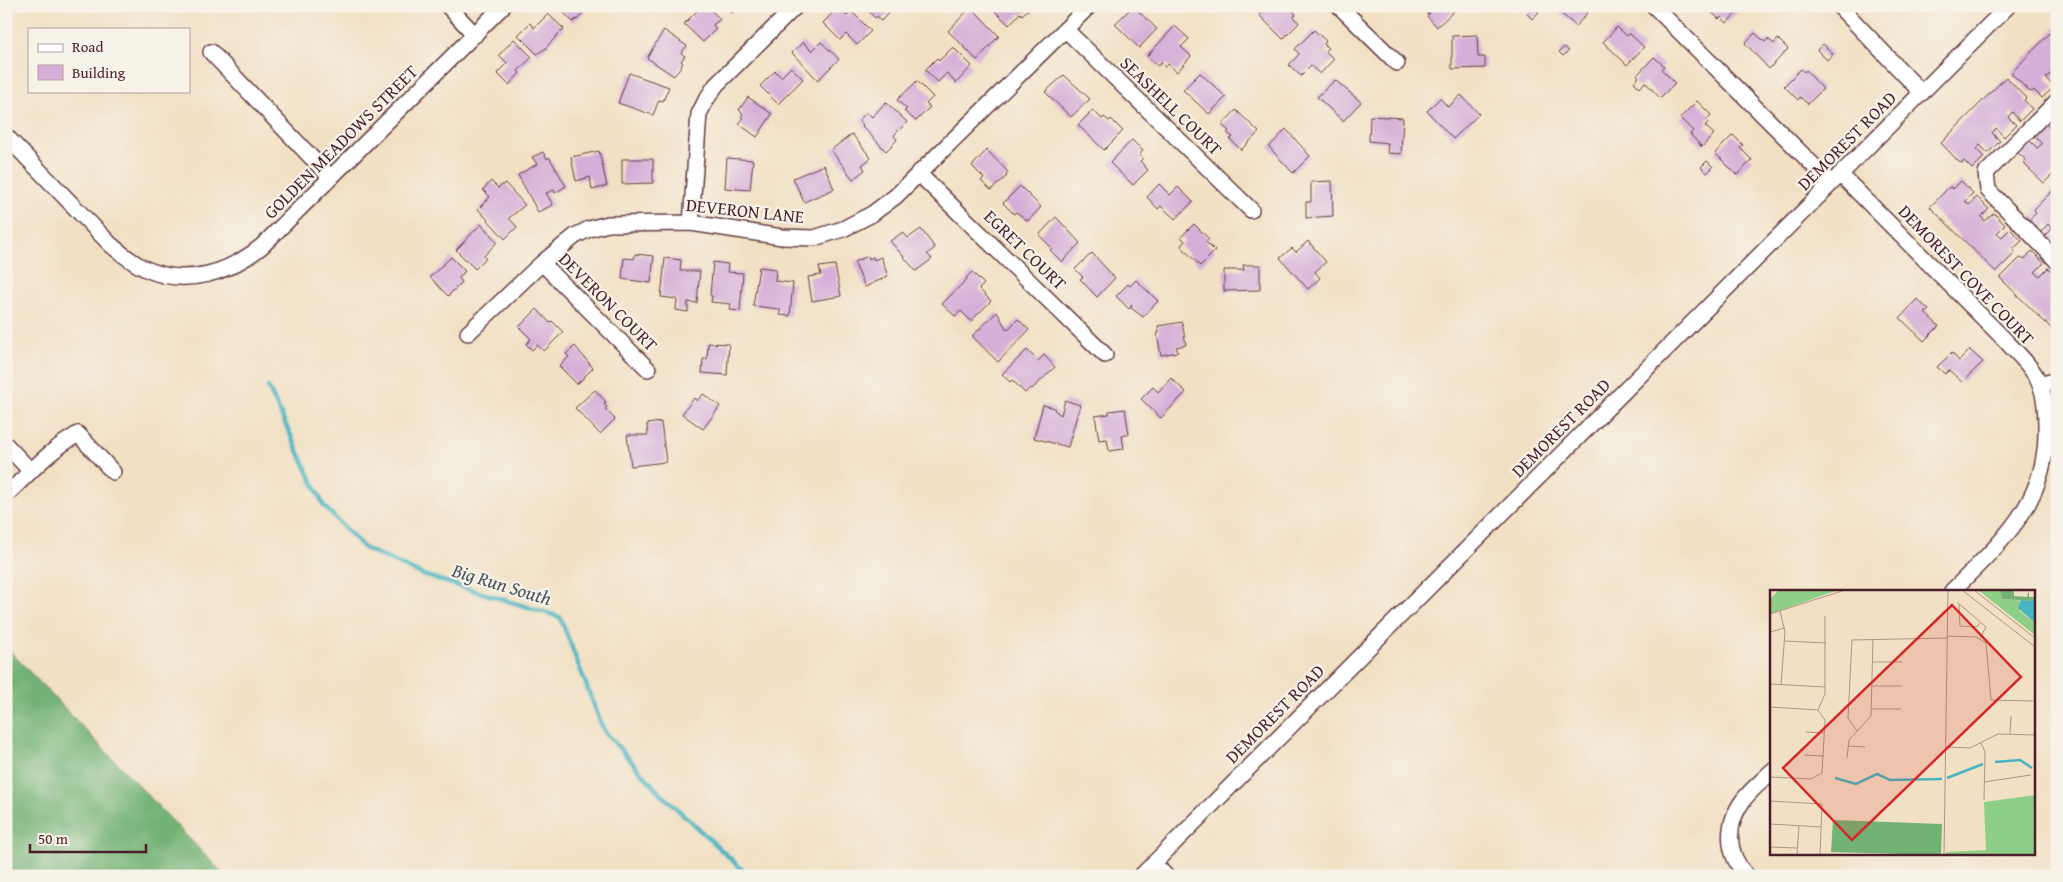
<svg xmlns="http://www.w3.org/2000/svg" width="2063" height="882" viewBox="0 0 2063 882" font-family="'Gentium Book Plus',serif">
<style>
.forest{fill:#72b274;stroke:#5e6850}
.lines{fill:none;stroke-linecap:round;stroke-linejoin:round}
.stream{stroke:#46b4c1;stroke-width:4.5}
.building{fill:#d5afd8}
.minor-casing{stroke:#633c42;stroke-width:18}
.minor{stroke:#fff;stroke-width:15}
.labels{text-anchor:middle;stroke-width:4.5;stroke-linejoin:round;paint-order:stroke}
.street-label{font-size:18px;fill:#4a1f2b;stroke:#f7f3e8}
.water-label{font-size:19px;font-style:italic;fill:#495360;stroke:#f7f3e8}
.inset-river{fill:none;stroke:#46b4c1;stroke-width:2.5}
.inset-road{fill:none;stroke:#af9387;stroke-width:1}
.view{fill:#d62828;fill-opacity:0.15;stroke:#d62828;stroke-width:2.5}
.inset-edge{fill:none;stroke:#4a1f2b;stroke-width:2.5}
</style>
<rect width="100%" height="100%" fill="#f7f3e8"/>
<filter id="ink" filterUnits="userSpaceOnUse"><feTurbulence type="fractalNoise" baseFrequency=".02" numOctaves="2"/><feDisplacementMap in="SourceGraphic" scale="10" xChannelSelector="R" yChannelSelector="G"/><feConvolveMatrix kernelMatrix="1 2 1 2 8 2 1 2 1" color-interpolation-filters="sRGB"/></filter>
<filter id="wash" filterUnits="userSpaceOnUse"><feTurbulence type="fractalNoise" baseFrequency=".0096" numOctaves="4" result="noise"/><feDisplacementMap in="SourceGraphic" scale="20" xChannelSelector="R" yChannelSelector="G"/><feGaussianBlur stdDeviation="1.12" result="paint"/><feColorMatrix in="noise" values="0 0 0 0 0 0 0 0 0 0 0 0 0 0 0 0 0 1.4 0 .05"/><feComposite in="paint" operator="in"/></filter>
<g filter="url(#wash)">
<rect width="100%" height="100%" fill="#f2e0c4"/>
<path class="forest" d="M 6,647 L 225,876 L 6,876 Z"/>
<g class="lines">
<path class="stream" d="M 268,387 L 324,506 L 364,548 L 423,575 L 560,617 L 604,731 L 659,792 L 749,876"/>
</g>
<g id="blocks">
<path class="building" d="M 557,6 L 589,6 L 577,20 L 576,19 L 573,22 Z
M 702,6 L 707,6 L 720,19 L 713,25 L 716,29 L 703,42 L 684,24 Z
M 725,6 L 739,6 L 732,13 Z
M 864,6 L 895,6 L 881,21 L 877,16 L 875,18 Z
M 996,6 L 1032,6 L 1022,15 L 1020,13 L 1009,25 L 993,9 Z
M 1133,6 L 1157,29 L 1139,48 L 1115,24 Z
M 1268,6 L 1289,6 L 1296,15 L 1293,17 L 1299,23 L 1283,39 L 1259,15 Z
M 1424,6 L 1452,6 L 1455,10 L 1437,27 L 1427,16 L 1430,13 L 1427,14 L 1423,9 Z
M 1552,6 L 1593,6 L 1576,26 Z
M 1705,6 L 1739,6 L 1741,8 L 1727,23 L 1721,17 L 1719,19 Z
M 838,7 L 847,16 L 851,11 L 871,31 L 857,45 L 846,34 L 840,40 L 823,23 Z
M 971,7 L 999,36 L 977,60 L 948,31 Z
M 1533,7 L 1539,12 L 1532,19 L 1527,14 Z
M 548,14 L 564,29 L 563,31 L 560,32 L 545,49 L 537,54 L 518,35 L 530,23 L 534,28 Z
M 1175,26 L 1189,39 L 1181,47 L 1191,56 L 1177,72 L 1168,64 L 1165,67 L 1161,63 L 1158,66 L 1147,56 Z
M 2057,26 L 2057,80 L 2050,74 L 2046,78 L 2054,87 L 2042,98 L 2034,90 L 2032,92 L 2029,91 L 2011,73 Z
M 1617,27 L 1627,36 L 1629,33 L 1644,47 L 1627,65 L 1603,42 Z
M 664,30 L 687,46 L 681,53 L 685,56 L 681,61 L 683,63 L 674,76 L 647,58 Z
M 1314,30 L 1326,41 L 1324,44 L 1328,48 L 1325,51 L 1334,59 L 1320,74 L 1311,66 L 1301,76 L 1289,65 L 1299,54 L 1295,49 Z
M 1755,33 L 1765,42 L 1768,39 L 1774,44 L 1778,39 L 1788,49 L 1769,69 L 1745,43 Z
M 1477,35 L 1478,57 L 1485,57 L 1485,68 L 1452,69 L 1452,36 Z
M 514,39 L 532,57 L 518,71 L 520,73 L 509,85 L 497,73 L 507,63 L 499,55 Z
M 803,42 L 812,51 L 821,42 L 839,59 L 818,80 L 792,53 Z
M 1823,44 L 1833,54 L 1827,60 L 1817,50 Z
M 953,47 L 972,66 L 956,83 L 947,73 L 938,82 L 925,70 L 937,58 L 939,61 Z
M 1564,47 L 1569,51 L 1563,56 L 1559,52 Z
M 1654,57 L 1664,66 L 1661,69 L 1675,83 L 1660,98 L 1645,82 L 1640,88 L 1634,82 L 1639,77 L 1637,75 Z
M 791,67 L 803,79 L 778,104 L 760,86 L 775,71 L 781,77 Z
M 1801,69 L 1804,72 L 1806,70 L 1823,89 L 1808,104 L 1800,97 L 1798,100 L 1784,86 Z
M 629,73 L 669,87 L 663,101 L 659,100 L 653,115 L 618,103 Z
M 1200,73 L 1226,97 L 1209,114 L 1183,90 Z
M 1064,75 L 1090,99 L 1071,117 L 1045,92 Z
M 2006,77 L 2024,96 L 2026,98 L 2024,100 L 2032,109 L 2020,121 L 2012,112 L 2008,117 L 2016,125 L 2004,137 L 1996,128 L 1992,133 L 2000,141 L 1988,153 L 1980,145 L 1976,149 L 1984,157 L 1972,169 L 1964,161 L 1962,163 L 1959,162 L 1941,143 Z
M 1335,80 L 1361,102 L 1343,121 L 1317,97 Z
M 917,81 L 933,97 L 926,104 L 930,107 L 916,121 L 904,111 L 907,109 L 897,100 Z
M 1461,95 L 1479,114 L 1453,139 L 1427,111 L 1440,98 L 1448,107 Z
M 748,97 L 772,114 L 757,137 L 739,124 L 743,118 L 741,117 L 743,114 L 739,110 Z
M 1697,101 L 1711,115 L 1706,120 L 1708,122 L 1705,126 L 1714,134 L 1702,147 L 1690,134 L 1693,131 L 1680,118 Z
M 886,102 L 907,122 L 894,135 L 897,140 L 886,151 L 862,126 L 863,125 L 859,120 L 867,112 L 872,117 Z
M 1093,110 L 1102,119 L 1104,117 L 1109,121 L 1111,119 L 1123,131 L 1104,150 L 1078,125 Z
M 1236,110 L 1259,132 L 1241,150 L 1230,139 L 1233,137 L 1227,133 L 1229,131 L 1222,125 Z
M 2057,111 L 2057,127 L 2049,119 Z
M 1370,116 L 1403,118 L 1401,154 L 1387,153 L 1388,143 L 1369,141 Z
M 2045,123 L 2053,132 L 2057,128 L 2057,170 L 2044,183 L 2025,165 L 2024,162 L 2026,160 L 2017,152 L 2029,140 L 2037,148 L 2042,144 L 2033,135 Z
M 1286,129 L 1310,156 L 1293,173 L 1269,147 Z
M 852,134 L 871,158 L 862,165 L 865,170 L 853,179 L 831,150 Z
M 1733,135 L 1743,145 L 1740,148 L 1752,160 L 1737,175 L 1715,153 Z
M 1132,140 L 1143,151 L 1139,155 L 1143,158 L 1140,161 L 1148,170 L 1133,185 L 1110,163 Z
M 987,150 L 1008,172 L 1006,175 L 1007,176 L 991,190 L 981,181 L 984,178 L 972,166 Z
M 599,151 L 607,186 L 592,190 L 590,177 L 576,181 L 571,157 Z
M 543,152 L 547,159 L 549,157 L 566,186 L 555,193 L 554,190 L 546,193 L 553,205 L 538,212 L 518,175 L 537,164 L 532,157 Z
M 727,158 L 753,160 L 750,190 L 725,188 Z
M 622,159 L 653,159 L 653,183 L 622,184 Z
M 1707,161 L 1713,167 L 1707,173 L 1701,167 Z
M 824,165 L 834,189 L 804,202 L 793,178 Z
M 491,181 L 498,188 L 505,183 L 525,205 L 509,218 L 517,227 L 505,239 L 478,209 L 490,197 L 483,190 Z
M 1332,181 L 1333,216 L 1306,218 L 1306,202 L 1311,202 L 1311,182 Z
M 1961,181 L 1973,193 L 1965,201 L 1969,205 L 1977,197 L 1989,209 L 1981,217 L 1985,221 L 1994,213 L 2005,225 L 1997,233 L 2002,237 L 2010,229 L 2022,241 L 2013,249 L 2015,251 L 2014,254 L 1996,272 L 1930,207 L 1948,188 L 1951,187 L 1953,189 Z
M 1159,184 L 1170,195 L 1178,187 L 1193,202 L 1175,219 L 1161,206 L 1158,209 L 1147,197 Z
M 1020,186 L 1041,207 L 1028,221 L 1016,212 L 1014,214 L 1003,203 Z
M 2054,189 L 2057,192 L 2057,249 L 2044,237 L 2052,229 L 2048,224 L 2040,233 L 2028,221 L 2036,213 L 2034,211 L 2035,208 Z
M 1056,217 L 1080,243 L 1062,262 L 1050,250 L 1052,248 L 1039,235 Z
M 481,224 L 497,242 L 484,256 L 486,258 L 475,269 L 456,250 Z
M 1194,224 L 1209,239 L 1206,242 L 1215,251 L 1200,266 L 1181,246 L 1185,241 L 1181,237 Z
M 921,229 L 935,248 L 927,254 L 932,259 L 916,271 L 890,241 L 903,232 L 908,238 Z
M 1308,241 L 1326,262 L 1315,272 L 1320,278 L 1308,289 L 1280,258 L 1292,248 L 1296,252 Z
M 2032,251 L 2044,263 L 2035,272 L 2040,276 L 2048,268 L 2057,276 L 2057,283 L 2052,288 L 2057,293 L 2057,334 L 2000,278 L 2019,259 L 2021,258 L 2024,260 Z
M 1092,253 L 1115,278 L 1097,297 L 1080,279 L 1083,277 L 1075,269 Z
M 635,254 L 654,256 L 651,283 L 622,279 L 624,258 L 634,259 Z
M 868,256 L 869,259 L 873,257 L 874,260 L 881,257 L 888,276 L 865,287 L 854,262 Z
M 451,257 L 465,271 L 459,278 L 462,282 L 448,296 L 430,277 Z
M 665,258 L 681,260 L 680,271 L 700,271 L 697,303 L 688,302 L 688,312 L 676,310 L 677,299 L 661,297 Z
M 713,262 L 728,264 L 727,272 L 743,273 L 740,311 L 730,310 L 731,304 L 711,302 L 712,296 L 710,295 Z
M 835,265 L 841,296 L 812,301 L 808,277 L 821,275 L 819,267 Z
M 1243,265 L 1260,265 L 1260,290 L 1224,291 L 1224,270 L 1244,270 Z
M 759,267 L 776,269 L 775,281 L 793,283 L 790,316 L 780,315 L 780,309 L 753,306 Z
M 972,272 L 984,284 L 979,289 L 991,301 L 971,321 L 961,311 L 955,316 L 942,304 L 967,279 L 966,278 Z
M 1136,280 L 1158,301 L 1143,317 L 1131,308 L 1132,305 L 1129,309 L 1116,296 L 1128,284 L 1130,286 Z
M 1917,299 L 1929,310 L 1925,313 L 1939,326 L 1924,341 L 1900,318 Z
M 537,309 L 550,323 L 552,321 L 563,332 L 544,351 L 537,345 L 532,350 L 526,344 L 531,339 L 519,327 Z
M 997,312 L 1007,330 L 1018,319 L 1029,330 L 998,362 L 972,336 Z
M 1182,322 L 1186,345 L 1176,347 L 1178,352 L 1161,355 L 1157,334 L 1159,333 L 1158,326 Z
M 708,343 L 729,344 L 727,375 L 702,373 L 703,359 L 707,359 Z
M 575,346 L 593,368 L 577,384 L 559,366 L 569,357 L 566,354 Z
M 1027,350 L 1038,361 L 1044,355 L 1055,367 L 1032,389 L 1030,388 L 1025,393 L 1012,380 L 1010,382 L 1002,374 Z
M 1970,350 L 1983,362 L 1962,382 L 1949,370 L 1945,374 L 1937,367 L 1952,353 L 1959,361 Z
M 1171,378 L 1186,392 L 1161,418 L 1141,399 L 1153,387 L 1158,392 Z
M 595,390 L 606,402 L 604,404 L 607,407 L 605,409 L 615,419 L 600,434 L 575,408 Z
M 703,394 L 720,406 L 703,429 L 682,414 L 694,398 L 697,401 Z
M 1065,400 L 1080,405 L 1068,447 L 1034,438 L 1043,405 L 1055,408 L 1054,410 L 1061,415 Z
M 1125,409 L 1129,434 L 1122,436 L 1124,449 L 1109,451 L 1107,439 L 1099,440 L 1095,416 L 1109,414 L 1109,411 Z
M 661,422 L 666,462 L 631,466 L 627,435 L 648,435 L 647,424 Z"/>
</g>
</g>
<g filter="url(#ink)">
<use href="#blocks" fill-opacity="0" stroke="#633c42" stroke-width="1"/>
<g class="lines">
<g class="minor-casing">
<path id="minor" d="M 448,6 L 475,35
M 1339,6 L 1397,63
M 1654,6 L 1831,183
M 1839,6 L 1922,93
M 1066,30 L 1251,210
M 211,52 L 331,178
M 2057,101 L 1986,173 L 1988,190 L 2057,261
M 6,136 L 110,244 C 121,253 132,263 146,269 C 186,287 229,273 262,246 L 503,6
M 918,173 L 1105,355
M 1840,174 L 2002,337 C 2015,351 2032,366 2040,384 C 2045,396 2046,412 2046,425 C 2049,502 2002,541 1952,591
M 691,223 L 699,114 L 706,100 L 716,85 L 796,6
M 542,263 L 648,369
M 468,333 L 542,263 L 575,236 L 589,229 L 608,224 L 691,223 L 782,237 L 814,238 L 843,229 L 872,214 L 896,196 L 1089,6
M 2040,385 L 2057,380
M 6,445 L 26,466 L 29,471
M 6,495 C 31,472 47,452 78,434 L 113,472
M 1154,863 L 1166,876
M 1141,876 L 2008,6
M 1747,876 C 1725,853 1726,823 1744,799 C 1752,789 1763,780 1772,771"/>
</g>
<use href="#minor" class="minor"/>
</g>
</g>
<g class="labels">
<g class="street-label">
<text transform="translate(1171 106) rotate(44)" y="6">SEASHELL COURT</text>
<text transform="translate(1847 141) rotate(-45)" y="6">DEMOREST ROAD</text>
<text transform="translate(341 142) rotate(-45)" y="6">GOLDEN MEADOWS STREET</text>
<text transform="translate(745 211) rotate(6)" y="6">DEVERON LANE</text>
<text transform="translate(1025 250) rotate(44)" y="6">EGRET COURT</text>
<text transform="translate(1966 275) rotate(46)" y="6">DEMOREST COVE COURT</text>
<text transform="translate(608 302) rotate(45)" y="6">DEVERON COURT</text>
<text transform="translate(1561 428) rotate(-45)" y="6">DEMOREST ROAD</text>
<text transform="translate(1275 714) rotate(-45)" y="6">DEMOREST ROAD</text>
</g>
<g class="water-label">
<text transform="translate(502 584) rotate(17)" y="7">Big Run South</text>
</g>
</g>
<g transform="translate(1770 590)">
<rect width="265" height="265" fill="#f2e0c4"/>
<path d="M 9,0 L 68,0 L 0,24 L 0,9 ZM 208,0 L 230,0 L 232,9 L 258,11 L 251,10 L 250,21 L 265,33 L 265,45 ZM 265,205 L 265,265 L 176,265 L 176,262 L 216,260 L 214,212 Z" fill="#8ecf87"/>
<path d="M 230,0 L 244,0 L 244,6 L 257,7 L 259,0 L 259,7 L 265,7 L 265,11 L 232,9 ZM 63,230 L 172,234 L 171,265 L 61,262 Z" fill="#72b274"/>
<path d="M 251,10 L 265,11 L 265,33 L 248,18 Z" fill="#46b4c1"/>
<path class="inset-river" d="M 225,172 L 250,170 L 262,178M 65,188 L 86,194 L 107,184 L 120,190 L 172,189M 177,188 L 213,174"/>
<path class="inset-road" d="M 192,0 L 265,57M 204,0 L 265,48M 187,12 L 216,37 L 210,48M 189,14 L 190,36 L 207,37 L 210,33M 10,21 L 15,42 L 11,95M 0,24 L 75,0M 0,42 L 15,38M 177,46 L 206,47 L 216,53 L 221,110 L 263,111M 15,51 L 56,53M 103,72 L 132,72M 0,94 L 55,97M 102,96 L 132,96M 0,117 L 48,120M 102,119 L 131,119M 48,120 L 55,104 L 55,26M 87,141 L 78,128 L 82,50 L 177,48M 36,142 L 54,143M 240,144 L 241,126M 211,153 L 215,162 L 214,210M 78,156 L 95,157M 175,157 L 200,158 L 228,144 L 265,145M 34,165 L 54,166M 77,168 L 79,150 L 101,126 L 103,49M 0,187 L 41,189 L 52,183 L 55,130 L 48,120M 214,192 L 261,185M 0,211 L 52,214 L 50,265M 0,234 L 51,237M 0,257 L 27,258M 27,265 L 29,236M 174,265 L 178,0"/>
<path class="view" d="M 182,15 L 251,87 L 82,250 L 13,178 Z"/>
<rect width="265" height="265" class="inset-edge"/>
</g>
<rect width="2063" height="882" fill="none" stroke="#f7f3e8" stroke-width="25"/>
<rect x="28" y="28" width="162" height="65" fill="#f7f3e8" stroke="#b29e9c"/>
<rect x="38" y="44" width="25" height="8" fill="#ffffff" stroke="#b29e9c"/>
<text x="72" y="52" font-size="15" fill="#4a1f2b">Road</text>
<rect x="38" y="65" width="25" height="15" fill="#d5afd8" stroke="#b29e9c"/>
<text x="72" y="78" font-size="15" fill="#4a1f2b">Building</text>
<path d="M30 844v8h116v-8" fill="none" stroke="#4a1f2b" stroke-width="2.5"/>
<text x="38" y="844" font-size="15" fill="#4a1f2b" stroke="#f7f3e8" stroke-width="4" paint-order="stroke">50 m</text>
</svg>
